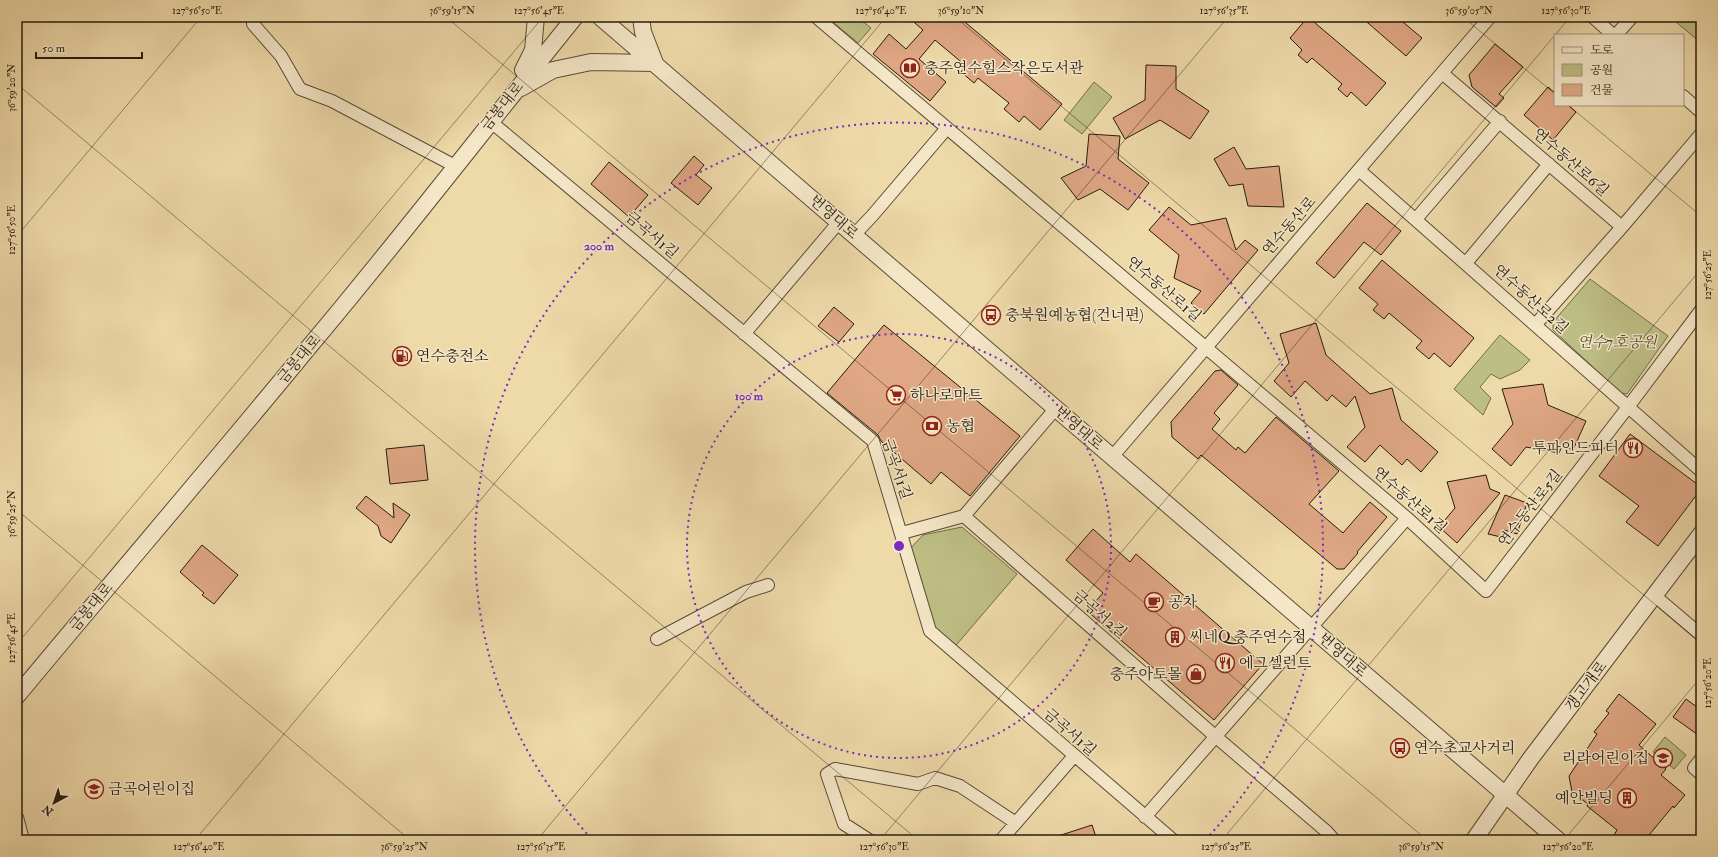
<svg xmlns="http://www.w3.org/2000/svg" width="1718" height="857" viewBox="0 0 1718 857" font-family="'IM FELL Double Pica','Noto Serif KR',serif">
<style>
.green{fill:#bdbe85;stroke:#726d4a}
.building{fill:#dfa784;stroke:#261c0f}
.lines{fill:none;stroke-linecap:round;stroke-linejoin:round}
.minor-casing{stroke:#584b36;stroke-width:14}
.tertiary-casing{stroke:#584b36;stroke-width:18}
.minor{stroke:#f4e6c7;stroke-width:12}
.tertiary{stroke:#f4e6c7;stroke-width:16}
.ticks{fill:none;stroke:#261c0f;stroke-width:1;stroke-opacity:0.45}
.ring{fill:none;stroke:#7b2cbf;stroke-width:2;stroke-dasharray:2 4}
.labels{text-anchor:middle;stroke-width:3;stroke-linejoin:round;paint-order:stroke}
.poi-label{font-size:15px;fill:#261c0f;stroke:#f4e6c7;text-anchor:start}
.street-label{font-size:15px;fill:#261c0f;stroke:#f4e6c7}
.park-label{font-size:15px;font-style:italic;fill:#534d32;stroke:#f4e6c7}
.centre{fill:#7b2cbf;stroke:#f4e6c7;stroke-width:2}
.ring-label{font-size:12px;text-anchor:middle;font-weight:bold;fill:#7b2cbf;stroke:#f4e6c7;stroke-width:3;stroke-linejoin:round;paint-order:stroke}
.neatline{fill:none;stroke:#261c0f;stroke-width:1.5}
.ticks-label{font-size:10px;text-anchor:middle;fill:#261c0f}
</style>
<rect width="100%" height="100%" fill="#eed9a9"/>
<filter id="stains"><feTurbulence type="fractalNoise" baseFrequency=".005" numOctaves="4"/><feColorMatrix values="0 0 0 0 .2 0 0 0 0 .09 0 0 0 0 .02 0 0 0 .5 -.17"/></filter>
<radialGradient id="worn" r=".72"><stop offset=".6" stop-color="#630" stop-opacity="0"/><stop offset="1" stop-color="#630" stop-opacity=".3"/></radialGradient>
<path class="green" d="M 827,17 L 864,17 L 861,20 L 871,28 L 858,43 Z
M 1670,17 L 1701,17 L 1701,43 Z
M 1094,82 L 1112,97 L 1082,134 L 1064,120 Z
M 1590,279 L 1668,336 L 1627,394 L 1621,393 L 1553,330 L 1553,322 Z
M 1500,335 L 1530,360 L 1520,370 L 1500,379 L 1491,374 L 1480,387 L 1491,398 L 1483,415 L 1454,389 Z
M 962,527 L 1017,574 L 952,650 L 930,631 L 907,552 L 923,535 Z
M 1665,737 L 1686,755 L 1674,769 L 1653,752 Z"/>
<path class="building" d="M 908,17 L 959,17 L 1062,104 L 1040,130 L 1024,116 L 1019,122 L 1004,109 L 1009,103 L 978,78 L 974,83 L 961,72 L 966,66 L 935,40 L 919,59 L 946,82 L 930,101 L 873,54 L 889,34 L 906,49 L 923,30 Z
M 1308,17 L 1386,83 L 1366,106 L 1351,92 L 1347,97 L 1338,89 L 1342,84 L 1312,58 L 1307,63 L 1298,55 L 1302,50 L 1290,38 Z
M 1361,17 L 1397,17 L 1422,38 L 1406,56 Z
M 1495,44 L 1523,67 L 1499,94 L 1504,98 L 1496,107 L 1472,87 L 1469,75 Z
M 1146,65 L 1176,66 L 1176,89 L 1209,111 L 1190,139 L 1160,120 L 1125,139 L 1113,118 L 1145,100 Z
M 1548,87 L 1555,93 L 1555,105 L 1568,105 L 1576,112 L 1553,140 L 1524,115 Z
M 1089,134 L 1120,136 L 1118,159 L 1149,183 L 1128,210 L 1100,189 L 1078,200 L 1061,178 L 1086,166 Z
M 1234,147 L 1246,169 L 1279,166 L 1284,207 L 1248,206 L 1243,184 L 1229,186 L 1214,159 Z
M 694,156 L 704,165 L 696,175 L 712,188 L 698,205 L 671,183 Z
M 609,162 L 648,195 L 629,217 L 591,184 Z
M 1367,203 L 1401,231 L 1381,255 L 1364,242 L 1334,278 L 1316,263 Z
M 1169,207 L 1191,225 L 1226,218 L 1236,250 L 1245,240 L 1258,250 L 1204,314 L 1191,303 L 1201,291 L 1174,278 L 1179,255 L 1149,230 Z
M 1382,260 L 1474,338 L 1450,367 L 1434,353 L 1429,359 L 1416,348 L 1422,341 L 1389,313 L 1384,319 L 1373,310 L 1378,304 L 1359,288 Z
M 834,307 L 854,324 L 839,342 L 818,326 Z
M 1316,323 L 1326,355 L 1370,394 L 1392,388 L 1401,420 L 1438,452 L 1421,472 L 1407,459 L 1402,465 L 1380,445 L 1365,462 L 1347,447 L 1365,427 L 1355,396 L 1346,407 L 1332,395 L 1327,401 L 1305,381 L 1291,397 L 1274,381 L 1289,363 L 1280,334 Z
M 884,325 L 1020,436 L 970,496 L 941,472 L 931,484 L 881,441 L 878,435 L 827,393 Z
M 1221,370 L 1238,385 L 1214,413 L 1220,419 L 1212,429 L 1236,450 L 1238,447 L 1245,453 L 1276,417 L 1339,471 L 1309,504 L 1343,533 L 1370,502 L 1387,517 L 1357,552 L 1358,553 L 1344,569 L 1337,569 L 1201,455 L 1198,459 L 1172,437 L 1171,422 L 1215,371 Z
M 1543,384 L 1548,405 L 1586,421 L 1573,450 L 1562,446 L 1559,453 L 1526,447 L 1511,466 L 1492,449 L 1513,424 L 1502,389 Z
M 1630,434 L 1701,487 L 1701,489 L 1658,546 L 1626,522 L 1639,506 L 1599,476 Z
M 424,445 L 428,480 L 390,484 L 386,449 Z
M 1486,475 L 1490,489 L 1500,493 L 1457,543 L 1439,527 L 1455,508 L 1447,482 Z
M 1505,495 L 1527,503 L 1517,534 L 1504,530 L 1501,537 L 1488,534 Z
M 366,496 L 394,518 L 393,503 L 410,515 L 391,543 L 381,536 L 378,526 L 356,508 Z
M 1093,529 L 1130,562 L 1136,554 L 1263,664 L 1214,720 L 1087,611 L 1103,593 L 1066,560 Z
M 202,545 L 238,575 L 214,604 L 202,595 L 204,593 L 180,572 Z
M 1619,694 L 1656,724 L 1639,745 L 1666,769 L 1661,775 L 1685,795 L 1674,808 L 1673,806 L 1645,840 L 1620,840 L 1614,835 L 1617,830 L 1587,806 L 1588,804 L 1572,792 L 1569,776 L 1597,734 L 1594,732 L 1609,713 L 1606,711 Z
M 1686,699 L 1701,710 L 1701,737 L 1673,717 Z
M 1092,825 L 1097,840 L 1053,840 L 1052,838 Z"/>
<g class="lines">
<g class="minor-casing">
<path id="minor" d="M 253,17 L 253,24 L 281,56 L 300,89 L 332,101 L 455,166
M 816,17 L 1407,518 L 1486,591 L 1628,407 L 1701,310
M 1593,17 L 1613,35
M 1616,35 L 1632,17
M 1442,73 L 1622,227
M 1683,96 L 1701,112
M 490,121 L 873,441 L 930,631 L 1173,840
M 1359,170 L 1701,471
M 1416,219 L 1500,121
M 854,235 L 872,216 L 947,128
M 1466,263 L 1549,164
M 1536,324 L 1622,227 L 1701,134
M 744,334 L 839,222
M 1112,457 L 1490,17
M 964,516 L 1215,736 L 1326,831 L 1334,840
M 902,533 L 964,516 L 1056,408
M 1655,596 L 1701,635
M 657,639 L 746,592 L 768,585
M 1701,759 L 1694,768 L 1701,774
M 17,817 L 23,840
M 1145,817 L 1407,518
M 869,840 L 844,824 L 827,774 L 835,769 L 918,784 L 935,778 L 960,786 L 1016,823
M 1001,840 L 1074,756"/>
</g>
<g class="tertiary-casing">
<path id="tertiary" d="M 600,17 L 1558,840
M 523,70 L 533,50 L 536,17
M 521,88 L 553,70 L 591,62 L 655,63 L 643,32 L 641,17
M 17,696 C 114,579 213,464 309,347 C 400,239 486,127 575,17
M 1474,840 L 1531,758 L 1701,534"/>
</g>
<use href="#minor" class="minor"/>
<use href="#tertiary" class="tertiary"/>
</g>
<path class="ticks" d="M 446,17 L 1427,840M 955,17 L 1701,643M 1463,17 L 1555,94M 1555,35 L 1570,17M 17,84 L 918,840M 1568,105 L 1701,216M 17,236 L 201,17M 17,510 L 410,840M 17,644 L 543,17M 195,840 L 886,17M 537,840 L 1228,17M 880,840 L 1555,35M 1222,840 L 1701,269M 1564,840 L 1701,677"/>
<g class="ring">
<circle cx="899" cy="546" r="212"/>
<path d="M591 838A424 424 0 1 1 1207 838"/>
</g>
<defs>
<g id="library-ring" transform="scale(1)"><circle r="9.5" fill="#f4e6c7" stroke="#8f2418" stroke-width="1.5"/><path d="M-6-4Q-3-5.5-.7-3.5V5Q-3 3-6 4ZM6-4Q3-5.5 .7-3.5V5Q3 3 6 4Z" fill="#8f2418"/></g>
<g id="bus-ring" transform="scale(1)"><circle r="9.5" fill="#f4e6c7" stroke="#8f2418" stroke-width="1.5"/><path d="M-5-6H5V4H4V6H2V4H-2V6H-4V4H-5ZM-3.5-4V0h7V-4ZM-3.5 1.2v1.5H-2V1.2ZM2 1.2v1.5H3.5V1.2Z" fill="#8f2418"/></g>
<g id="fuel-ring" transform="scale(1)"><circle r="9.5" fill="#f4e6c7" stroke="#8f2418" stroke-width="1.5"/><path d="M-5.5-6h7V0h2V4h1.3V-2.5L3-4.5l.8-.8L6-3V5H2.5V1h-1V6h-7ZM-4.2-4.7v3.2H.2V-4.7Z" fill="#8f2418"/></g>
<g id="supermarket-ring" transform="scale(1)"><circle r="9.5" fill="#f4e6c7" stroke="#8f2418" stroke-width="1.5"/><path d="M-6-5.5h2.5l.6 2H6L4.5 2H-2.5L-4.4-4H-6ZM-1.5 3.2a1.3 1.3 0 1 0 .1 0ZM3 3.2a1.3 1.3 0 1 0 .1 0Z" fill="#8f2418"/></g>
<g id="bank-ring" transform="scale(1)"><circle r="9.5" fill="#f4e6c7" stroke="#8f2418" stroke-width="1.5"/><path d="M-6-4H6V4H-6ZM0-2.3a2.3 2.3 0 1 0 0 4.6a2.3 2.3 0 1 0 0-4.6Z" fill="#8f2418"/></g>
<g id="restaurant-ring" transform="scale(1)"><circle r="9.5" fill="#f4e6c7" stroke="#8f2418" stroke-width="1.5"/><path d="M-5-6h1v4h1v-4h1v4h1v-4h1v5L-1.5 .5V6h-2V.5L-5-1ZM5-6V6H3V1.5H1.5Q1.5-4 5-6Z" fill="#8f2418"/></g>
<g id="cafe-ring" transform="scale(1)"><circle r="9.5" fill="#f4e6c7" stroke="#8f2418" stroke-width="1.5"/><path d="M-5.5-4.5H6V0H3Q3 3.5 0 3.5H-2.5Q-5.5 3.5-5.5 0ZM3-3.2v2h1.7v-2ZM-6 4.5H4V6H-6Z" fill="#8f2418"/></g>
<g id="building-ring" transform="scale(1)"><circle r="9.5" fill="#f4e6c7" stroke="#8f2418" stroke-width="1.5"/><path d="M-4-6H4V6H1V3H-1V6H-4ZM-2.5-4.3h1.7v1.8h-1.7ZM.8-4.3h1.7v1.8H.8ZM-2.5-1h1.7V.8h-1.7ZM.8-1h1.7V.8H.8Z" fill="#8f2418"/></g>
<g id="shop-ring" transform="scale(1)"><circle r="9.5" fill="#f4e6c7" stroke="#8f2418" stroke-width="1.5"/><path d="M-5-2.5h2.3a2.7 3.5 0 0 1 5.4 0H5L5.5 6h-11ZM-1.5-2.5h3a1.5 2.3 0 0 0-3 0Z" fill="#8f2418"/></g>
<g id="school-ring" transform="scale(1)"><circle r="9.5" fill="#f4e6c7" stroke="#8f2418" stroke-width="1.5"/><path d="M0-5L7-2L0 1L-7-2ZM-4 1L0 2.5L4 1V4Q0 6-4 4Z" fill="#8f2418"/></g>
</defs>
<g fill-rule="evenodd">
<use href="#library-ring" x="910" y="68"/>
<use href="#bus-ring" x="991" y="315"/>
<use href="#fuel-ring" x="402" y="356"/>
<use href="#supermarket-ring" x="896" y="395"/>
<use href="#bank-ring" x="932" y="426"/>
<use href="#restaurant-ring" x="1633" y="448"/>
<use href="#cafe-ring" x="1154" y="602"/>
<use href="#building-ring" x="1175" y="637"/>
<use href="#restaurant-ring" x="1225" y="663"/>
<use href="#shop-ring" x="1196" y="674"/>
<use href="#bus-ring" x="1400" y="748"/>
<use href="#school-ring" x="1663" y="758"/>
<use href="#school-ring" x="94" y="789"/>
<use href="#building-ring" x="1627" y="798"/>
</g>
<g class="labels">
<g class="poi-label">
<text x="924" y="73">충주연수힐스작은도서관</text>
<text x="1005" y="320">충북원예농협(건너편)</text>
<text x="416" y="361">연수충전소</text>
<text x="910" y="400">하나로마트</text>
<text x="946" y="431">농협</text>
<text x="1619" y="453" text-anchor="end">투파인드피터</text>
<text x="1168" y="607">공차</text>
<text x="1189" y="642">씨네Q 충주연수점</text>
<text x="1239" y="668">에그셀런트</text>
<text x="1182" y="679" text-anchor="end">충주아토몰</text>
<text x="1414" y="753">연수초교사거리</text>
<text x="1649" y="763" text-anchor="end">리라어린이집</text>
<text x="108" y="794">금곡어린이집</text>
<text x="1613" y="803" text-anchor="end">예안빌딩</text>
</g>
<g class="street-label">
<text transform="translate(502 106) rotate(-51)" y="5">금봉대로</text>
<text transform="translate(1571 162) rotate(41)" y="5">연수동산로6길</text>
<text transform="translate(834 217) rotate(41)" y="5">번영대로</text>
<text transform="translate(1289 226) rotate(-49)" y="5">연수동산로</text>
<text transform="translate(652 235) rotate(40)" y="5">금곡서1길</text>
<text transform="translate(1164 289) rotate(40)" y="5">연수동산로1길</text>
<text transform="translate(1531 299) rotate(42)" y="5">연수동산로2길</text>
<text transform="translate(299 359) rotate(-50)" y="5">금봉대로</text>
<text transform="translate(1079 428) rotate(41)" y="5">번영대로</text>
<text transform="translate(897 469) rotate(71)" y="5">금곡서1길</text>
<text transform="translate(1410 500) rotate(41)" y="5">연수동산로1길</text>
<text transform="translate(1530 508) rotate(-52)" y="5">연수동산로5길</text>
<text transform="translate(91 607) rotate(-50)" y="5">금봉대로</text>
<text transform="translate(1100 614) rotate(41)" y="5">금곡서2길</text>
<text transform="translate(1343 655) rotate(41)" y="5">번영대로</text>
<text transform="translate(1586 686) rotate(-53)" y="5">갱고개로</text>
<text transform="translate(1070 732) rotate(41)" y="5">금곡서1길</text>
</g>
<g class="park-label">
<text x="1617" y="347">연수7호공원</text>
</g>
</g>
<circle cx="899" cy="546" r="6" class="centre"/>
<g class="ring-label">
<text x="599" y="250">200 m</text>
<text x="749" y="400">100 m</text>
</g>
<rect width="1718" height="857" fill="none" stroke="#eed9a9" stroke-width="44"/>
<rect x="1554" y="34" width="130" height="72" fill="#f4e6c7" stroke="#a2957d"/>
<rect x="1562" y="47" width="20" height="6" fill="#f4e6c7" stroke="#a2957d"/>
<text x="1590" y="54" font-size="12" fill="#261c0f">도로</text>
<rect x="1562" y="64" width="20" height="12" fill="#bdbe85" stroke="#a2957d"/>
<text x="1590" y="74" font-size="12" fill="#261c0f">공원</text>
<rect x="1562" y="84" width="20" height="12" fill="#dfa784" stroke="#a2957d"/>
<text x="1590" y="94" font-size="12" fill="#261c0f">건물</text>
<g transform="translate(54 803) rotate(220)" stroke="#f4e6c7" stroke-width="3" paint-order="stroke">
<path d="M0-3L7 15L0 10L-7 15Z" fill="#261c0f"/>
<text y="-6" font-size="11" font-weight="bold" text-anchor="middle" fill="#261c0f">N</text>
</g>
<path d="M36 52v6h106v-6" fill="none" stroke="#261c0f" stroke-width="2"/>
<text x="42" y="52" font-size="12" fill="#261c0f" stroke="#f4e6c7" stroke-width="3" paint-order="stroke">50 m</text>
<rect x="22" y="22" width="1674" height="813" class="neatline"/>
<g class="ticks-label">
<text x="197" y="14">127°56'50"E</text>
<text x="452" y="14">36°59'15"N</text>
<text x="539" y="14">127°56'45"E</text>
<text x="881" y="14">127°56'40"E</text>
<text x="961" y="14">36°59'10"N</text>
<text x="1224" y="14">127°56'35"E</text>
<text x="1469" y="14">36°59'05"N</text>
<text x="1566" y="14">127°56'30"E</text>
<text transform="translate(11 88) rotate(-90)" y="4">36°59'20"N</text>
<text transform="translate(11 230) rotate(-90)" y="4">127°56'50"E</text>
<text transform="translate(1707 275) rotate(-90)" y="4">127°56'25"E</text>
<text transform="translate(11 514) rotate(-90)" y="4">36°59'25"N</text>
<text transform="translate(11 638) rotate(-90)" y="4">127°56'45"E</text>
<text transform="translate(1707 683) rotate(-90)" y="4">127°56'20"E</text>
<text x="199" y="850">127°56'40"E</text>
<text x="404" y="850">36°59'25"N</text>
<text x="541" y="850">127°56'35"E</text>
<text x="884" y="850">127°56'30"E</text>
<text x="1226" y="850">127°56'25"E</text>
<text x="1421" y="850">36°59'15"N</text>
<text x="1568" y="850">127°56'20"E</text>
</g>
<rect width="100%" height="100%" filter="url(#stains)"/>
<rect width="100%" height="100%" fill="url(#worn)"/>
</svg>
